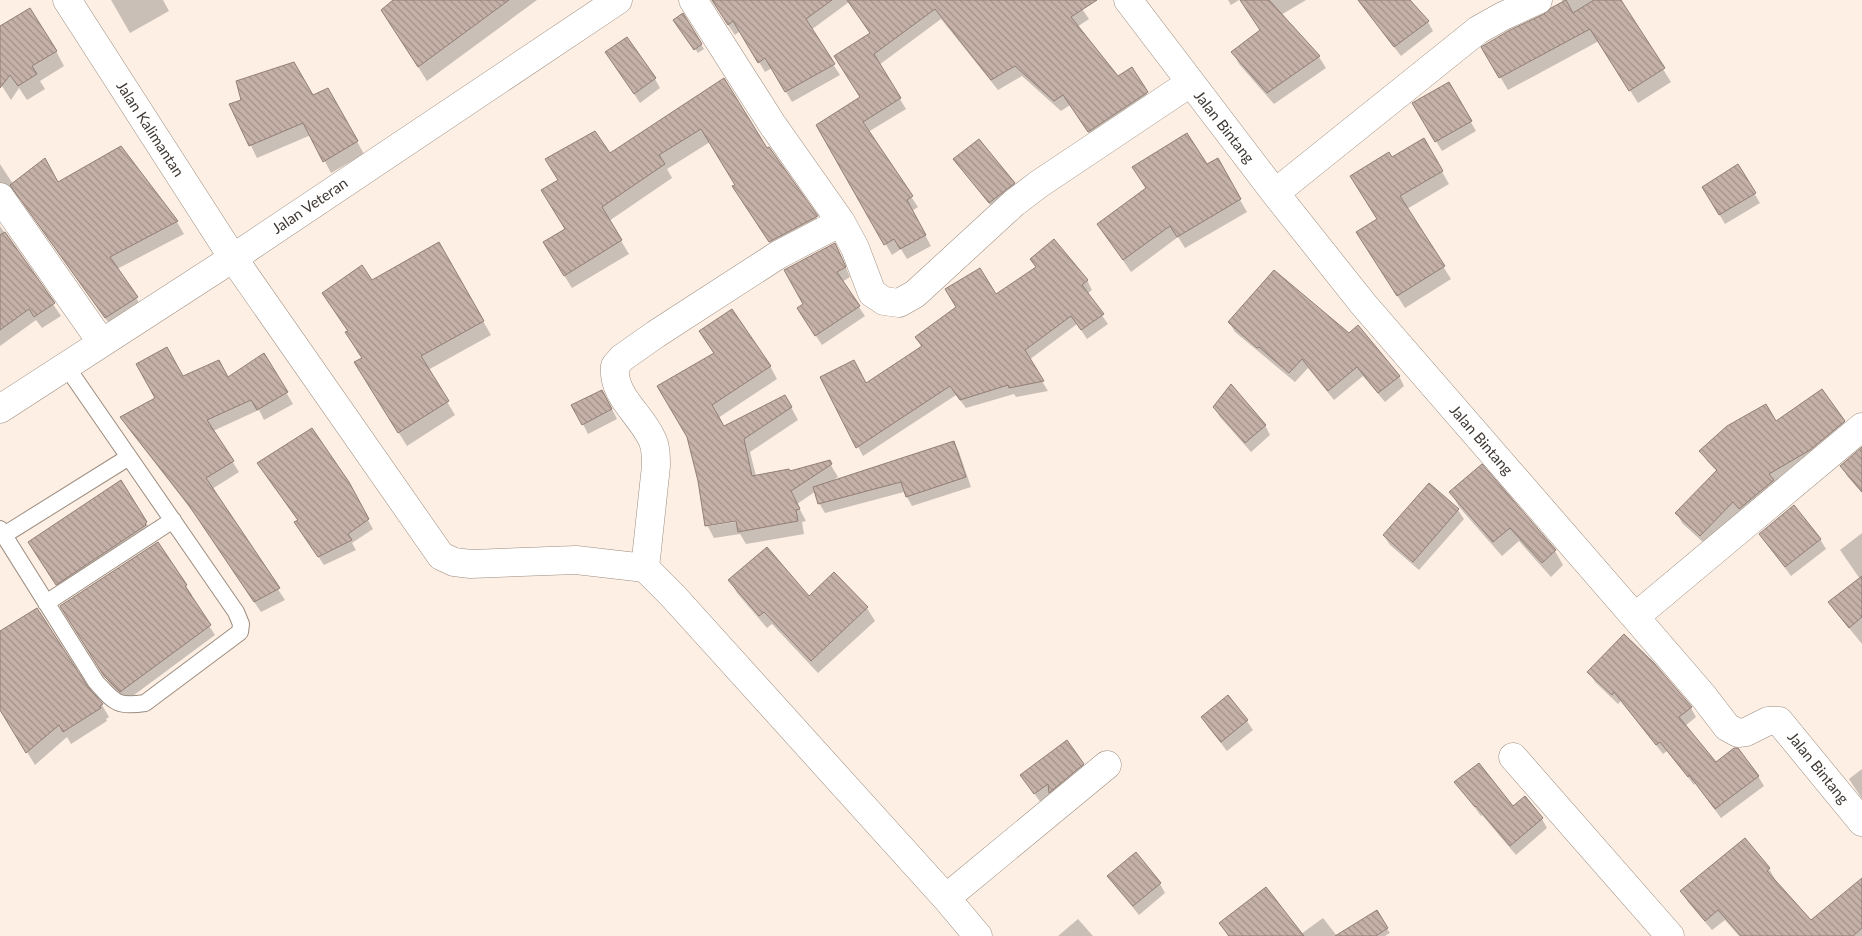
<svg xmlns="http://www.w3.org/2000/svg" width="1862" height="936" viewBox="0 0 1862 936" font-family="Lato,sans-serif">
<style>
.shadow{fill:#0003;fill-rule:evenodd}
.building{fill:url(#building-back-hatch);stroke:#927f77}
.lines{fill:none;stroke-linecap:round;stroke-linejoin:round}
.lane-casing{stroke:#9c8c7f;stroke-width:18}
.street-casing{stroke:#9c8c7f;stroke-width:29}
.lane{stroke:#fff;stroke-width:16}
.street{stroke:#fff;stroke-width:28}
.labels{text-anchor:middle;stroke-width:5;stroke-linejoin:round;paint-order:stroke}
.street-label{font-size:15px;fill:#3f3833;stroke:#fff}
</style>
<defs>
<pattern id="building-back-hatch" width="6" height="6" patternUnits="userSpaceOnUse" patternTransform="scale(1.25)"><rect width="6" height="6" fill="#c5b1a8"/><path d="M-1 5l2 2M0 0l6 6M5-1l2 2" fill="none" stroke="#a19189"/></pattern>
</defs>
<rect width="100%" height="100%" fill="#fdefe4"/>
<path class="shadow" d="M 111,0 L 163,0 L 169,11 L 130,33 Z
M 396,0 L 537,0 L 427,81 L 382,10 Z
M 711,0 L 1076,0 L 1089,19 L 1077,27 L 1118,78 L 1131,69 L 1153,103 L 1095,142 L 1070,105 L 1061,111 L 1022,76 L 998,90 L 941,19 L 879,65 L 906,109 L 868,132 L 918,207 L 912,211 L 931,246 L 907,259 L 901,249 L 892,255 L 817,125 L 861,98 L 871,34 L 849,2 L 811,30 L 840,75 L 792,102 L 772,68 L 765,72 L 740,31 L 735,35 Z
M 1228,0 L 1239,0 L 1231,5 Z
M 1241,0 L 1306,0 L 1281,15 L 1319,57 L 1326,68 L 1274,104 L 1239,64 L 1233,52 L 1261,31 Z
M 1358,0 L 1409,0 L 1428,22 L 1433,31 L 1401,56 Z
M 1562,0 L 1620,0 L 1671,82 L 1638,103 L 1599,41 L 1508,90 L 1483,48 L 1545,15 L 1563,3 Z
M 683,15 L 704,49 L 698,53 L 678,24 Z
M 0,28 L 56,51 L 64,66 L 40,81 L 45,89 L 27,100 L 19,88 L 11,100 L 0,83 Z
M 613,62 L 655,79 L 660,88 L 640,103 Z
M 724,80 L 767,150 L 769,149 L 825,230 L 778,255 L 742,200 L 736,185 L 710,142 L 667,169 L 672,178 L 609,221 L 629,254 L 572,288 L 552,256 L 610,154 Z
M 1449,84 L 1476,131 L 1442,151 L 1414,104 Z
M 328,90 L 364,154 L 331,173 L 311,135 L 257,158 L 231,105 L 313,96 Z
M 1424,140 L 1449,184 L 1407,209 L 1451,279 L 1405,308 L 1365,244 L 1378,220 L 1392,158 Z
M 120,147 L 177,222 L 184,234 L 117,269 L 144,310 L 113,329 L 21,200 L 14,195 L 0,195 L 0,164 L 13,184 L 58,183 Z
M 955,159 L 1014,184 L 1018,191 L 994,210 Z
M 1217,160 L 1247,212 L 1185,248 L 1178,237 L 1131,272 L 1099,225 Z
M 1738,166 L 1760,203 L 1725,224 L 1703,187 Z
M 0,226 L 61,316 L 42,328 L 36,320 L 0,346 Z
M 439,244 L 491,335 L 428,370 L 455,415 L 407,446 L 363,376 L 363,358 L 348,332 L 323,294 L 371,281 Z
M 840,254 L 850,277 L 842,282 L 865,316 L 822,345 L 804,318 Z
M 1031,260 L 1087,280 L 1092,290 L 1087,294 L 1108,324 L 1087,339 L 1077,324 L 1029,360 L 1048,391 L 1016,397 L 1014,394 L 966,408 L 956,395 L 863,456 L 821,378 L 866,384 L 922,347 L 916,337 L 995,295 L 1037,269 Z
M 1229,322 L 1399,376 L 1404,386 L 1385,402 L 1363,376 L 1334,400 L 1308,368 L 1295,382 L 1235,332 Z
M 700,332 L 770,366 L 777,379 L 718,418 L 723,427 L 785,396 L 798,420 L 750,452 L 756,476 L 790,472 L 829,462 L 838,477 L 832,481 L 954,442 L 959,452 L 971,487 L 912,506 L 904,492 L 825,513 L 819,503 L 816,491 L 797,504 L 806,521 L 802,522 L 804,534 L 746,544 L 740,534 L 714,538 L 707,525 L 699,481 L 714,354 ZM 742,519 L 742,521 L 709,526 L 709,524 Z
M 264,355 L 293,404 L 264,420 L 259,410 L 213,431 L 239,472 L 212,489 L 285,600 L 261,612 L 196,516 L 128,428 L 122,417 L 156,398 L 182,378 L 228,379 Z
M 608,401 L 617,419 L 588,434 L 583,424 Z
M 1214,407 L 1265,425 L 1270,435 L 1251,452 L 1220,417 Z
M 1844,421 L 1850,431 L 1746,518 L 1740,511 L 1706,545 L 1682,523 L 1677,513 L 1717,472 L 1707,461 L 1701,452 Z
M 1862,449 L 1862,493 L 1847,476 L 1842,466 Z
M 264,472 L 348,484 L 373,529 L 352,543 L 356,550 L 324,565 L 301,531 L 298,521 Z
M 121,482 L 155,537 L 65,598 L 38,557 Z
M 1451,493 L 1555,551 L 1563,565 L 1551,577 L 1519,541 L 1502,556 L 1459,507 Z
M 1458,510 L 1464,519 L 1419,570 L 1390,545 L 1384,536 Z
M 1862,533 L 1862,644 L 1836,612 L 1830,603 L 1860,579 L 1840,550 Z
M 1760,534 L 1820,539 L 1826,549 L 1791,576 Z
M 157,544 L 186,586 L 192,595 L 190,596 L 215,635 L 126,701 L 111,686 L 67,616 Z
M 834,574 L 867,608 L 875,621 L 818,673 L 772,624 L 767,628 L 737,593 L 730,581 L 809,597 Z
M 0,633 L 87,688 L 102,705 L 109,717 L 106,719 L 107,721 L 71,744 L 67,737 L 35,765 L 0,708 Z
M 1589,672 L 1691,708 L 1696,717 L 1685,726 L 1715,763 L 1758,776 L 1764,786 L 1721,818 L 1695,783 L 1694,785 L 1667,751 L 1663,754 L 1621,701 L 1618,704 L 1595,682 Z
M 1228,697 L 1247,721 L 1253,730 L 1227,751 L 1208,727 L 1202,717 Z
M 1083,764 L 1089,774 L 1041,803 L 1022,776 Z
M 1862,769 L 1862,799 L 1849,779 Z
M 1456,782 L 1513,808 L 1542,819 L 1547,828 L 1516,855 L 1482,815 L 1481,816 Z
M 1769,869 L 1775,879 L 1773,880 L 1811,922 L 1862,880 L 1862,936 L 1739,936 L 1725,920 L 1712,930 L 1688,902 L 1682,891 Z
M 1109,876 L 1160,884 L 1165,893 L 1139,915 L 1115,886 Z
M 1376,912 L 1390,933 L 1385,936 L 1366,936 Z
M 1323,918 L 1337,936 L 1228,936 L 1221,923 L 1301,934 Z
M 1078,919 L 1093,936 L 1058,936 Z"/>
<path class="building" d="M 393,0 L 509,0 L 418,67 L 381,10 Z
M 712,0 L 832,0 L 806,19 L 835,64 L 785,92 L 765,58 L 758,63 L 733,21 L 728,25 Z
M 847,0 L 1097,0 L 1071,17 L 1118,76 L 1132,67 L 1148,92 L 1088,132 L 1063,95 L 1054,101 L 1015,66 L 991,80 L 935,9 L 874,54 L 901,98 L 863,122 L 913,196 L 907,200 L 926,235 L 900,249 L 894,239 L 884,245 L 816,125 L 860,97 L 834,56 L 870,33 Z
M 1240,0 L 1269,0 L 1320,56 L 1267,93 L 1231,52 L 1260,30 Z
M 1358,0 L 1410,0 L 1429,21 L 1394,47 Z
M 1566,0 L 1573,13 L 1594,0 L 1621,0 L 1665,68 L 1629,91 L 1590,29 L 1499,78 L 1481,47 L 1510,30 L 1544,14 L 1551,8 Z
M 30,8 L 57,51 L 32,66 L 37,74 L 18,86 L 10,75 L 0,88 L 0,26 Z
M 683,13 L 702,44 L 694,50 L 673,20 Z
M 627,37 L 656,78 L 634,94 L 605,52 Z
M 294,62 L 313,95 L 328,88 L 358,141 L 323,162 L 303,123 L 249,146 L 229,104 L 241,100 L 236,81 Z
M 724,78 L 767,148 L 769,147 L 818,216 L 769,242 L 732,186 L 735,185 L 701,129 L 659,155 L 665,164 L 602,207 L 622,240 L 564,276 L 543,242 L 565,229 L 541,190 L 558,180 L 545,159 L 595,131 L 610,153 Z
M 1449,82 L 1472,121 L 1435,142 L 1412,103 Z
M 1187,133 L 1207,164 L 1218,158 L 1241,199 L 1177,237 L 1170,226 L 1123,260 L 1097,224 L 1146,188 L 1132,167 Z
M 1424,138 L 1443,171 L 1400,196 L 1445,266 L 1397,296 L 1356,232 L 1377,219 L 1350,176 L 1389,152 L 1392,157 Z
M 979,139 L 1015,183 L 989,203 L 953,159 Z
M 121,146 L 178,221 L 110,257 L 138,297 L 105,318 L 10,185 L 45,158 L 58,182 Z
M 1738,164 L 1756,193 L 1719,215 L 1702,187 Z
M 5,232 L 55,303 L 34,317 L 29,309 L 0,330 L 0,235 Z
M 1054,239 L 1088,280 L 1082,285 L 1104,314 L 1081,330 L 1071,316 L 1025,350 L 1044,381 L 1009,388 L 1008,385 L 960,400 L 950,386 L 856,448 L 820,377 L 854,360 L 866,383 L 922,346 L 915,337 L 956,307 L 945,289 L 980,268 L 996,294 L 1036,267 L 1030,259 Z
M 439,242 L 484,321 L 421,356 L 449,401 L 398,433 L 354,362 L 362,358 L 345,332 L 348,331 L 322,293 L 362,265 L 372,280 Z
M 835,243 L 846,267 L 837,272 L 860,306 L 815,336 L 797,308 L 803,304 L 784,270 Z
M 1274,270 L 1349,333 L 1358,325 L 1400,376 L 1378,393 L 1357,367 L 1328,391 L 1302,359 L 1289,373 L 1259,347 L 1257,348 L 1228,322 Z
M 732,309 L 771,366 L 712,405 L 724,426 L 785,395 L 792,407 L 744,439 L 752,476 L 789,469 L 790,471 L 830,460 L 832,464 L 791,491 L 800,509 L 796,510 L 798,521 L 738,532 L 736,521 L 705,526 L 698,481 L 687,437 L 657,386 L 714,353 L 699,331 Z
M 167,347 L 183,376 L 219,360 L 228,377 L 264,353 L 288,392 L 257,410 L 251,400 L 207,420 L 234,461 L 206,478 L 280,588 L 254,602 L 188,504 L 120,417 L 155,398 L 136,364 Z
M 1231,384 L 1266,425 L 1245,443 L 1213,407 Z
M 1822,389 L 1845,421 L 1810,450 L 1769,474 L 1774,480 L 1739,509 L 1733,502 L 1700,536 L 1675,513 L 1717,470 L 1699,451 L 1727,426 L 1766,404 L 1776,421 Z
M 602,390 L 612,409 L 582,425 L 571,405 Z
M 312,428 L 349,482 L 369,519 L 348,534 L 352,540 L 318,557 L 294,522 L 298,520 L 257,463 Z
M 954,441 L 966,477 L 906,497 L 901,482 L 818,504 L 813,487 Z
M 1862,447 L 1862,492 L 1840,466 Z
M 1482,464 L 1556,550 L 1542,563 L 1510,528 L 1493,542 L 1449,492 Z
M 121,480 L 147,522 L 145,524 L 146,525 L 56,585 L 28,542 Z
M 1429,483 L 1459,509 L 1413,562 L 1383,535 Z
M 1794,505 L 1821,539 L 1785,567 L 1759,534 Z
M 158,542 L 187,585 L 185,586 L 211,625 L 120,692 L 104,676 L 60,606 Z
M 767,547 L 809,596 L 834,572 L 868,607 L 811,661 L 764,612 L 759,616 L 728,580 Z
M 1862,576 L 1862,617 L 1849,628 L 1828,602 Z
M 37,608 L 88,687 L 103,704 L 100,706 L 101,708 L 63,732 L 59,725 L 26,753 L 0,710 L 0,631 Z
M 1624,634 L 1654,663 L 1692,707 L 1679,717 L 1716,762 L 1734,748 L 1738,748 L 1759,776 L 1715,809 L 1689,775 L 1688,777 L 1660,742 L 1656,745 L 1614,692 L 1612,695 L 1587,672 Z
M 1228,695 L 1248,720 L 1221,742 L 1201,717 Z
M 1067,740 L 1084,764 L 1049,793 L 1048,784 L 1034,794 L 1020,775 Z
M 1479,763 L 1513,806 L 1525,796 L 1543,818 L 1510,846 L 1476,806 L 1475,807 L 1454,782 Z
M 1745,838 L 1770,868 L 1767,871 L 1811,920 L 1862,878 L 1862,928 L 1853,936 L 1741,936 L 1718,910 L 1705,921 L 1680,891 Z
M 1136,852 L 1161,883 L 1133,906 L 1107,876 Z
M 1266,887 L 1304,936 L 1229,936 L 1219,923 Z
M 1377,910 L 1388,928 L 1376,936 L 1335,936 Z"/>
<g class="lines">
<g class="lane-casing">
<path id="lane" d="M 0,529 L 96,682 C 115,703 117,707 145,703 L 240,632 L 241,624 L 236,612 L 66,366
M 4,535 L 129,457
M 46,603 L 173,520"/>
</g>
<g class="street-casing">
<path id="street" d="M 67,0 L 233,258 L 441,556 L 454,562 L 471,564 L 576,560 L 645,568 L 673,596 L 946,898 L 978,936
M 693,0 L 772,124 L 841,222
M 1128,0 L 1275,193 L 1364,305 L 1635,617 L 1704,697 L 1727,727 L 1738,733 L 1746,732 L 1768,721 L 1779,721 L 1862,822
M 1275,193 L 1478,30 L 1503,16 L 1538,0
M 0,197 L 102,343
M 0,409 L 233,258 L 618,0
M 645,568 L 656,466 C 656,457 656,447 652,439 C 640,413 612,396 615,366 L 622,358 L 656,334 L 778,255 L 841,222 L 855,248 L 872,293 L 884,301 L 899,303 L 915,294 L 1014,203 L 1039,184 L 1190,83
M 1635,617 L 1862,427
M 1513,757 L 1670,936
M 946,898 L 1107,765"/>
</g>
<use href="#lane" class="lane"/>
<use href="#street" class="street"/>
</g>
<g class="labels">
<g class="street-label">
<text transform="translate(1224 127) rotate(52)" y="5">Jalan Bintang</text>
<text transform="translate(150 129) rotate(57)" y="5">Jalan Kalimantan</text>
<text transform="translate(310 206) rotate(-34)" y="5">Jalan Veteran</text>
<text transform="translate(1481 440) rotate(49)" y="5">Jalan Bintang</text>
<text transform="translate(1818 768) rotate(51)" y="5">Jalan Bintang</text>
</g>
</g>
</svg>
